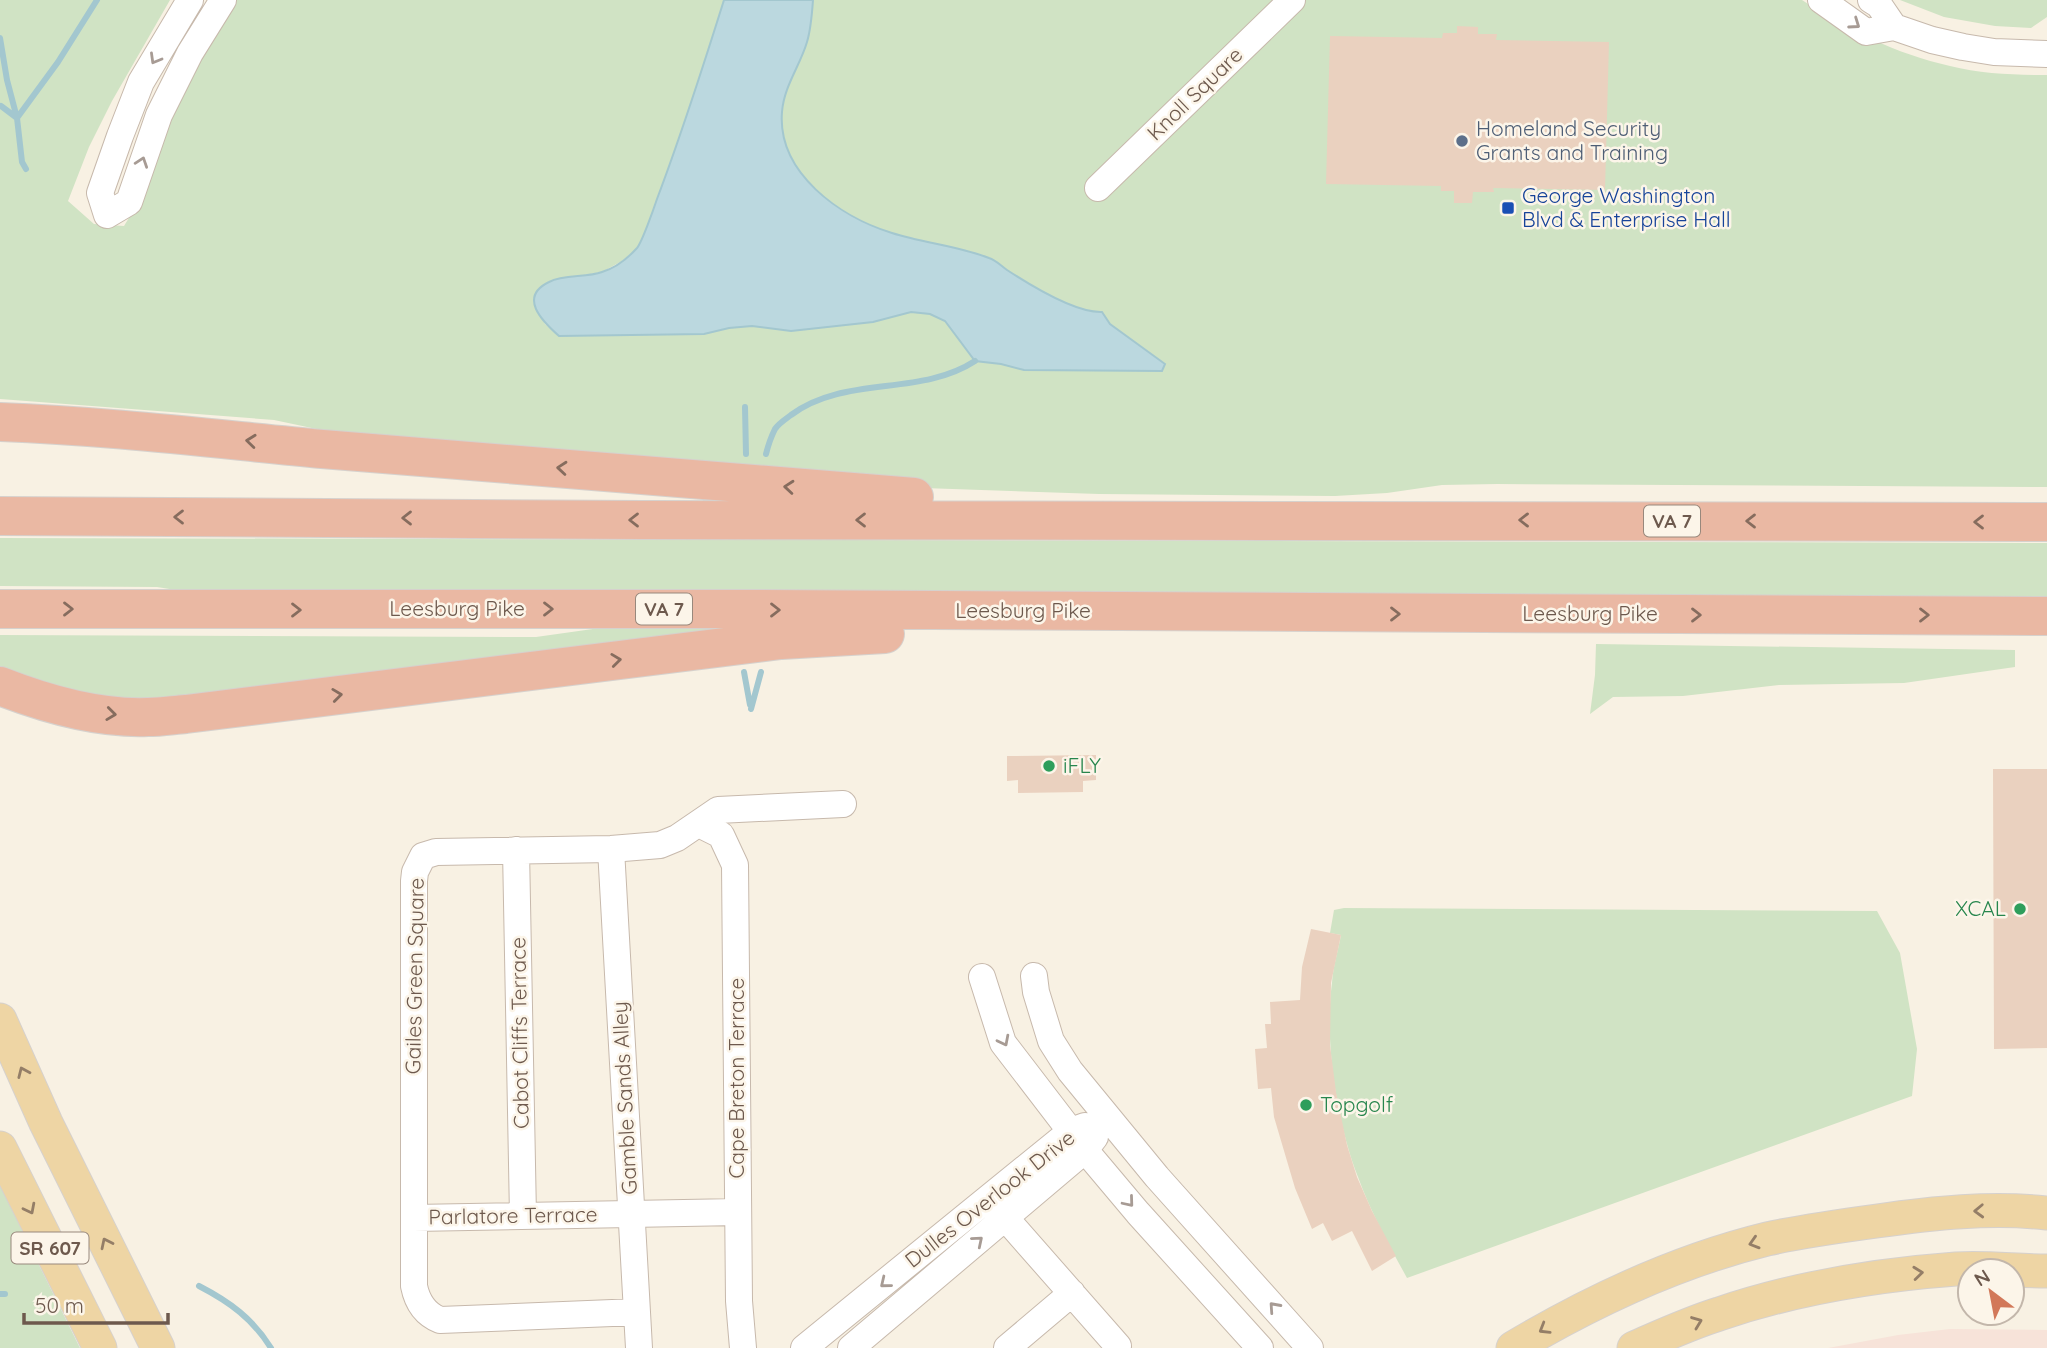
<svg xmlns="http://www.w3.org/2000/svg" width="2047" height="1348" viewBox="0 0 2047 1348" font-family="Quicksand,sans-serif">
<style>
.commercial{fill:#f7e3d9}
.green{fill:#d0e3c4}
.water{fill:#bbd8df;stroke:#a3c7cf;stroke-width:2}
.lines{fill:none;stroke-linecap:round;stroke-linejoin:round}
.stream{stroke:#a3c7cf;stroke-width:6}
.building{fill:#ead1bf}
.minor-casing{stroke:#c7b9ac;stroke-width:28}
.major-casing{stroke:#d6d1cd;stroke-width:35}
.highway-casing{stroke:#d6d1cd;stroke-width:40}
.minor{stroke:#fff;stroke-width:26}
.major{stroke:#eed5a4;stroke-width:33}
.highway{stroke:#eab8a3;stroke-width:38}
.oneway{stroke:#a79b94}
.oneway2{stroke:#866c5e}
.oneway3{stroke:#947e67}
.service-dot{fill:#5c6f8a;stroke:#fcf5e9;stroke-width:2.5}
.transit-dot{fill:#1a4fb4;stroke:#fcf5e9;stroke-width:2.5}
.leisure-dot{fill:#2e9e5b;stroke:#fcf5e9;stroke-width:2.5}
.labels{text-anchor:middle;stroke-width:5;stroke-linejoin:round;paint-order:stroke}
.shield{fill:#fcf5e9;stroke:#98887c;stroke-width:2}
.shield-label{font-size:19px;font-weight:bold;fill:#6d594d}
.street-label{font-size:21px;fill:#6d594d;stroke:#fcf5e9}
.service-label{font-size:21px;fill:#4e5e75;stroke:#fcf5e9;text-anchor:start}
.transit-label{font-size:21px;fill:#164399;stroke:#fcf5e9;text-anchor:start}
.leisure-label{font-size:21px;fill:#27864d;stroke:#fcf5e9;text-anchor:start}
</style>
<rect width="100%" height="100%" fill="#f8f1e3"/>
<path class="commercial" d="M 1950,1329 L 2047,1330 L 2047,1348 L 1828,1348 L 1898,1335 Z"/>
<path class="green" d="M 0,0 L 170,0 L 112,101 L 89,147 L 68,201 L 94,224 L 124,226 L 141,198 L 164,127 L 232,0 L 724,0 L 681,137 L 640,246 L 622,261 L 602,272 L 550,281 L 537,291 L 534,298 L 545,324 L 559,336 L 704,334 L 729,328 L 752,326 L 791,331 L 873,322 L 911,311 L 930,314 L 945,321 L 975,361 L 1001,364 L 1024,370 L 1161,371 L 1165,364 L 1110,324 L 1102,312 C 1075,313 1030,285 1007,270 C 1001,266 996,260 989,258 C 959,246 923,243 891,233 C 840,217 777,173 782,112 C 784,86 800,66 807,42 C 811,29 812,14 813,0 L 1802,0 C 1847,30 1897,54 1950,66 C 1981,74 2015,75 2047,75 L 2047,487 L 1497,484 L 1442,485 L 1387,493 L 1335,496 L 1099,494 L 894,487 L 364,439 L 274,420 L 0,399 Z
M 1900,0 L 2047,0 L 2047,17 L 2031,28 L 1995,26 L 1944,17 Z
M 0,538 L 2047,543 L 2047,599 L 182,591 L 157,587 L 0,586 Z
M 802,625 L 190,701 L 78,696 L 0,672 L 0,635 L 536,637 L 607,627 Z
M 1596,644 L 2015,650 L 2015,667 L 1904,683 L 1779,685 L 1683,696 L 1613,697 L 1590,714 L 1595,675 Z
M 1344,908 L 1877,911 L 1900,953 L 1917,1049 L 1912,1096 L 1407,1278 C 1389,1245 1371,1213 1358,1177 C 1337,1123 1324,1041 1332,983 C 1333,967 1338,951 1341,935 L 1330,933 L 1334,910 Z
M 0,1186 L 80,1348 L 0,1348 Z"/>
<path class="water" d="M 724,0 L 813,0 C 812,14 811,29 807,42 C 800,66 784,86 782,112 C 777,173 840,217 892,233 C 923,243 959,246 989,258 C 996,260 1001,266 1007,270 C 1030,285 1075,313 1102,312 L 1110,324 L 1165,364 L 1162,371 L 1024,370 L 1001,364 L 975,361 L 945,321 L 930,314 L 911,312 L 873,322 L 791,331 L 752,326 L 729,328 L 704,334 L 559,336 C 542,321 518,297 549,282 C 564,274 586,278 602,272 C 615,268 628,258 637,248 C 642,242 654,208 657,199 C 682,133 703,67 724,0 Z"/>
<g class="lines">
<path class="stream" d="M 0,38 L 7,80 L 17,118 L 22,162 L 26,169
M 1,106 L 17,118 L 58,62 L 97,0
M 745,407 L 746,454
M 766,454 C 768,446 771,437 775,429 C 779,423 786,419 791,415 C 844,375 920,397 975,361
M 744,672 L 750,705
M 751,709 L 761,672
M 199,1286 C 230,1302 253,1319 271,1348
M 0,1294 L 5,1294"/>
</g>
<path class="building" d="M 1457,26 L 1478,27 L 1478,34 L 1497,34 L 1496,40 L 1609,42 L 1605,190 L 1493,188 L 1494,192 L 1473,192 L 1472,203 L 1454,203 L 1454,191 L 1441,191 L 1441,186 L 1326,184 L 1330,36 L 1442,38 L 1443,33 L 1457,33 Z
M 1096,755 L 1096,780 L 1083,781 L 1083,792 L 1018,793 L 1018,780 L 1007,781 L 1007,756 Z
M 1993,769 L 2047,769 L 2047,1048 L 1994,1049 Z
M 1311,929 L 1341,935 L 1331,983 L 1330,1045 L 1336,1092 L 1347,1145 L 1357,1177 L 1372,1211 L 1396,1256 L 1372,1271 L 1352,1231 L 1332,1241 L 1323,1223 L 1312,1229 L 1295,1188 L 1274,1117 L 1271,1088 L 1258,1089 L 1255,1049 L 1267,1048 L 1265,1024 L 1271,1024 L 1270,1002 L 1300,1000 L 1302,967 Z"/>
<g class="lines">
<g class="minor-casing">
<path id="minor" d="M 190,0 L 141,82 L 120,136 L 100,193 L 107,215 L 129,202 L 159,115 L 190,53 L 223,0
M 1821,0 L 1866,32 L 1894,27 L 1932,40 L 1963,47 L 1994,52 L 2047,54
M 1871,0 L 1879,5 L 1894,27
M 1098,188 L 1292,0
M 699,824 L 721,835 L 735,865 L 739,1301 L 743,1348
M 611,849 L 639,1348
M 516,850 L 523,1216
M 1034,976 L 1036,992 L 1051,1041 L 1070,1071 L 1157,1177 L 1310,1348
M 982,977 L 1003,1043 L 1085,1150 L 1138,1213 L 1260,1348
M 994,1205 L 1118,1346
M 414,1218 L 738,1212
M 637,1312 L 440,1320 C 425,1314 417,1301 414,1286 L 414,881 L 415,872 L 423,856 L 436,852 L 611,849 L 660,845 L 677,838 L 718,810 L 843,804
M 804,1348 L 1071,1131 L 1085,1126
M 851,1348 L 1085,1150 L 1095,1137
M 1007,1348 L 1072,1293"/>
</g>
<g class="major-casing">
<path id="major" d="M 0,1020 L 46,1123 L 158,1348
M 0,1148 L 100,1348
M 1513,1348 C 1592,1301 1677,1261 1767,1239 C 1803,1231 1840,1226 1877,1221 C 1933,1213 1990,1207 2047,1213
M 1634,1348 C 1662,1336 1690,1323 1719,1314 C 1795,1288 1875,1275 1956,1269 C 1986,1267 2017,1271 2047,1271"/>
</g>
<g class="highway-casing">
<path id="highway" d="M 0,422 C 108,426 215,439 322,449 C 520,465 717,482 914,497
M 0,516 L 643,520 L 2047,522
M 0,609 L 748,609 L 2047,616
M 0,686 C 46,704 98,719 148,717 C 161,717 173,715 186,714 L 781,640 L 885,634"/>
</g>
<use href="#minor" class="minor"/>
<use href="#major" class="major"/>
<use href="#highway" class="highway"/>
</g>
<defs><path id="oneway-chevron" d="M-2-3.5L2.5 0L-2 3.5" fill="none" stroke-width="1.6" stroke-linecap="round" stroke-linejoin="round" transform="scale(1.75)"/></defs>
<g class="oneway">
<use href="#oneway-chevron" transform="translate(1855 24) rotate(35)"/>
<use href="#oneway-chevron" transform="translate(155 59) rotate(120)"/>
<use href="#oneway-chevron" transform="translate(142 162) rotate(-71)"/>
<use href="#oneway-chevron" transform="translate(1004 1041) rotate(63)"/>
<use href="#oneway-chevron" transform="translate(1129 1202) rotate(50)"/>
<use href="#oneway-chevron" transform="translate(978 1241) rotate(-40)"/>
<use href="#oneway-chevron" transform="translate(885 1283) rotate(141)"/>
<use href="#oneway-chevron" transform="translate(1274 1307) rotate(-132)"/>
</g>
<g class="oneway2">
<use href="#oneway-chevron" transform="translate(251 441) rotate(-174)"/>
<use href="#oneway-chevron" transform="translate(562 468) rotate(-175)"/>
<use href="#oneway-chevron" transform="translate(789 487) rotate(-175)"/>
<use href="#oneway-chevron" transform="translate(179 517) rotate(-180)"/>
<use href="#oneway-chevron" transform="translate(407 518) rotate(-180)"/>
<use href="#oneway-chevron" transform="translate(634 520) rotate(-180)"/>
<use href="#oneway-chevron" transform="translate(861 520) rotate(-180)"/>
<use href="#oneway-chevron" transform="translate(1524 520) rotate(-180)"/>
<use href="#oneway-chevron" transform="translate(1751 521) rotate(-180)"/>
<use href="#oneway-chevron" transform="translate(1979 522) rotate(-180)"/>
<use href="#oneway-chevron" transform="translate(68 609)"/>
<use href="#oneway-chevron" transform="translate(548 609)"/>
<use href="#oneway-chevron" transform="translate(296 610)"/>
<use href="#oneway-chevron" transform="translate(775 610)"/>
<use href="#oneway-chevron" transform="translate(1395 614)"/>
<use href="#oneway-chevron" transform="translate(1696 615)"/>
<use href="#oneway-chevron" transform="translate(1924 615)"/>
<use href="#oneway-chevron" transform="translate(616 660) rotate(-7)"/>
<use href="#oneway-chevron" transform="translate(337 695) rotate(-7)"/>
<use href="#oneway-chevron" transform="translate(111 714) rotate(7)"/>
</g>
<g class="oneway3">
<use href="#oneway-chevron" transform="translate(23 1072) rotate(-114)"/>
<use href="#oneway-chevron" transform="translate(30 1209) rotate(63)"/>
<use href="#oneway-chevron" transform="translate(1979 1211) rotate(178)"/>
<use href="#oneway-chevron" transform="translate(106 1243) rotate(-116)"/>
<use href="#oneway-chevron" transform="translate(1754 1243) rotate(163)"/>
<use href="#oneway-chevron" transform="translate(1918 1273) rotate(-6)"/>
<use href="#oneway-chevron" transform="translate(1697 1322) rotate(-21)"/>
<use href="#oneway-chevron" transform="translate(1544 1329) rotate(149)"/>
</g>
<circle class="service-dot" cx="1462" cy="141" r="7"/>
<rect class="transit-dot" x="1501" y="201" width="14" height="14" rx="3.5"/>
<g class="leisure-dot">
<circle cx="1049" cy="766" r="7"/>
<circle cx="2020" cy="909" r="7"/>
<circle cx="1306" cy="1105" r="7"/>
</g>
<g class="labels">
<g class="shield">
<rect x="1644" y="505.5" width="56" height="31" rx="5"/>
<rect x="636" y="593.5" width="56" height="31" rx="5"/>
<rect x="11.5" y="1232.5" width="77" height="31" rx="5"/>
</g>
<g class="shield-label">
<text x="1672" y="528">VA 7</text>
<text x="664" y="616">VA 7</text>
<text x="50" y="1255">SR 607</text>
</g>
<g class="street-label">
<text transform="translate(1195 94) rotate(-44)" y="7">Knoll Square</text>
<text x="457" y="616">Leesburg Pike</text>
<text x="1023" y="618">Leesburg Pike</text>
<text x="1590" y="621">Leesburg Pike</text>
<text transform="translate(415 976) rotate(-89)" y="7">Gailes Green Square</text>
<text transform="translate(520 1033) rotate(-91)" y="7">Cabot Cliffs Terrace</text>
<text transform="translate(737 1078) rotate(-90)" y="7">Cape Breton Terrace</text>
<text transform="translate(625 1098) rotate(-93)" y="7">Gamble Sands Alley</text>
<text transform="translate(990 1199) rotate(-38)" y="7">Dulles Overlook Drive</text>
<text transform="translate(513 1216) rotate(-1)" y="7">Parlatore Terrace</text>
</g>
<g class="service-label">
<text x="1476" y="136">Homeland Security<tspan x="1476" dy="24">Grants and Training</tspan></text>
</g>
<g class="transit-label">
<text x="1522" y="203">George Washington<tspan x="1522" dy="24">Blvd &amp; Enterprise Hall</tspan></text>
</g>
<g class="leisure-label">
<text x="1063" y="773">iFLY</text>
<text x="2006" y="916" text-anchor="end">XCAL</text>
<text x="1320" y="1112">Topgolf</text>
</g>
</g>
<g transform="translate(1991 1292) rotate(328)"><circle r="33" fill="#fcf5e9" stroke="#c3b7ab" stroke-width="2"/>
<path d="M0-5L12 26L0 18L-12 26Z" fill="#d27859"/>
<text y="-10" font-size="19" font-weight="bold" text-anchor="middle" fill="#6d594d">N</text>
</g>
<path d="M24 1313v10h144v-10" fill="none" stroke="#6d594d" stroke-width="3.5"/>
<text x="35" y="1313" font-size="21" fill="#6d594d" stroke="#fcf5e9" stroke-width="5" paint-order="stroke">50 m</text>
</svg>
